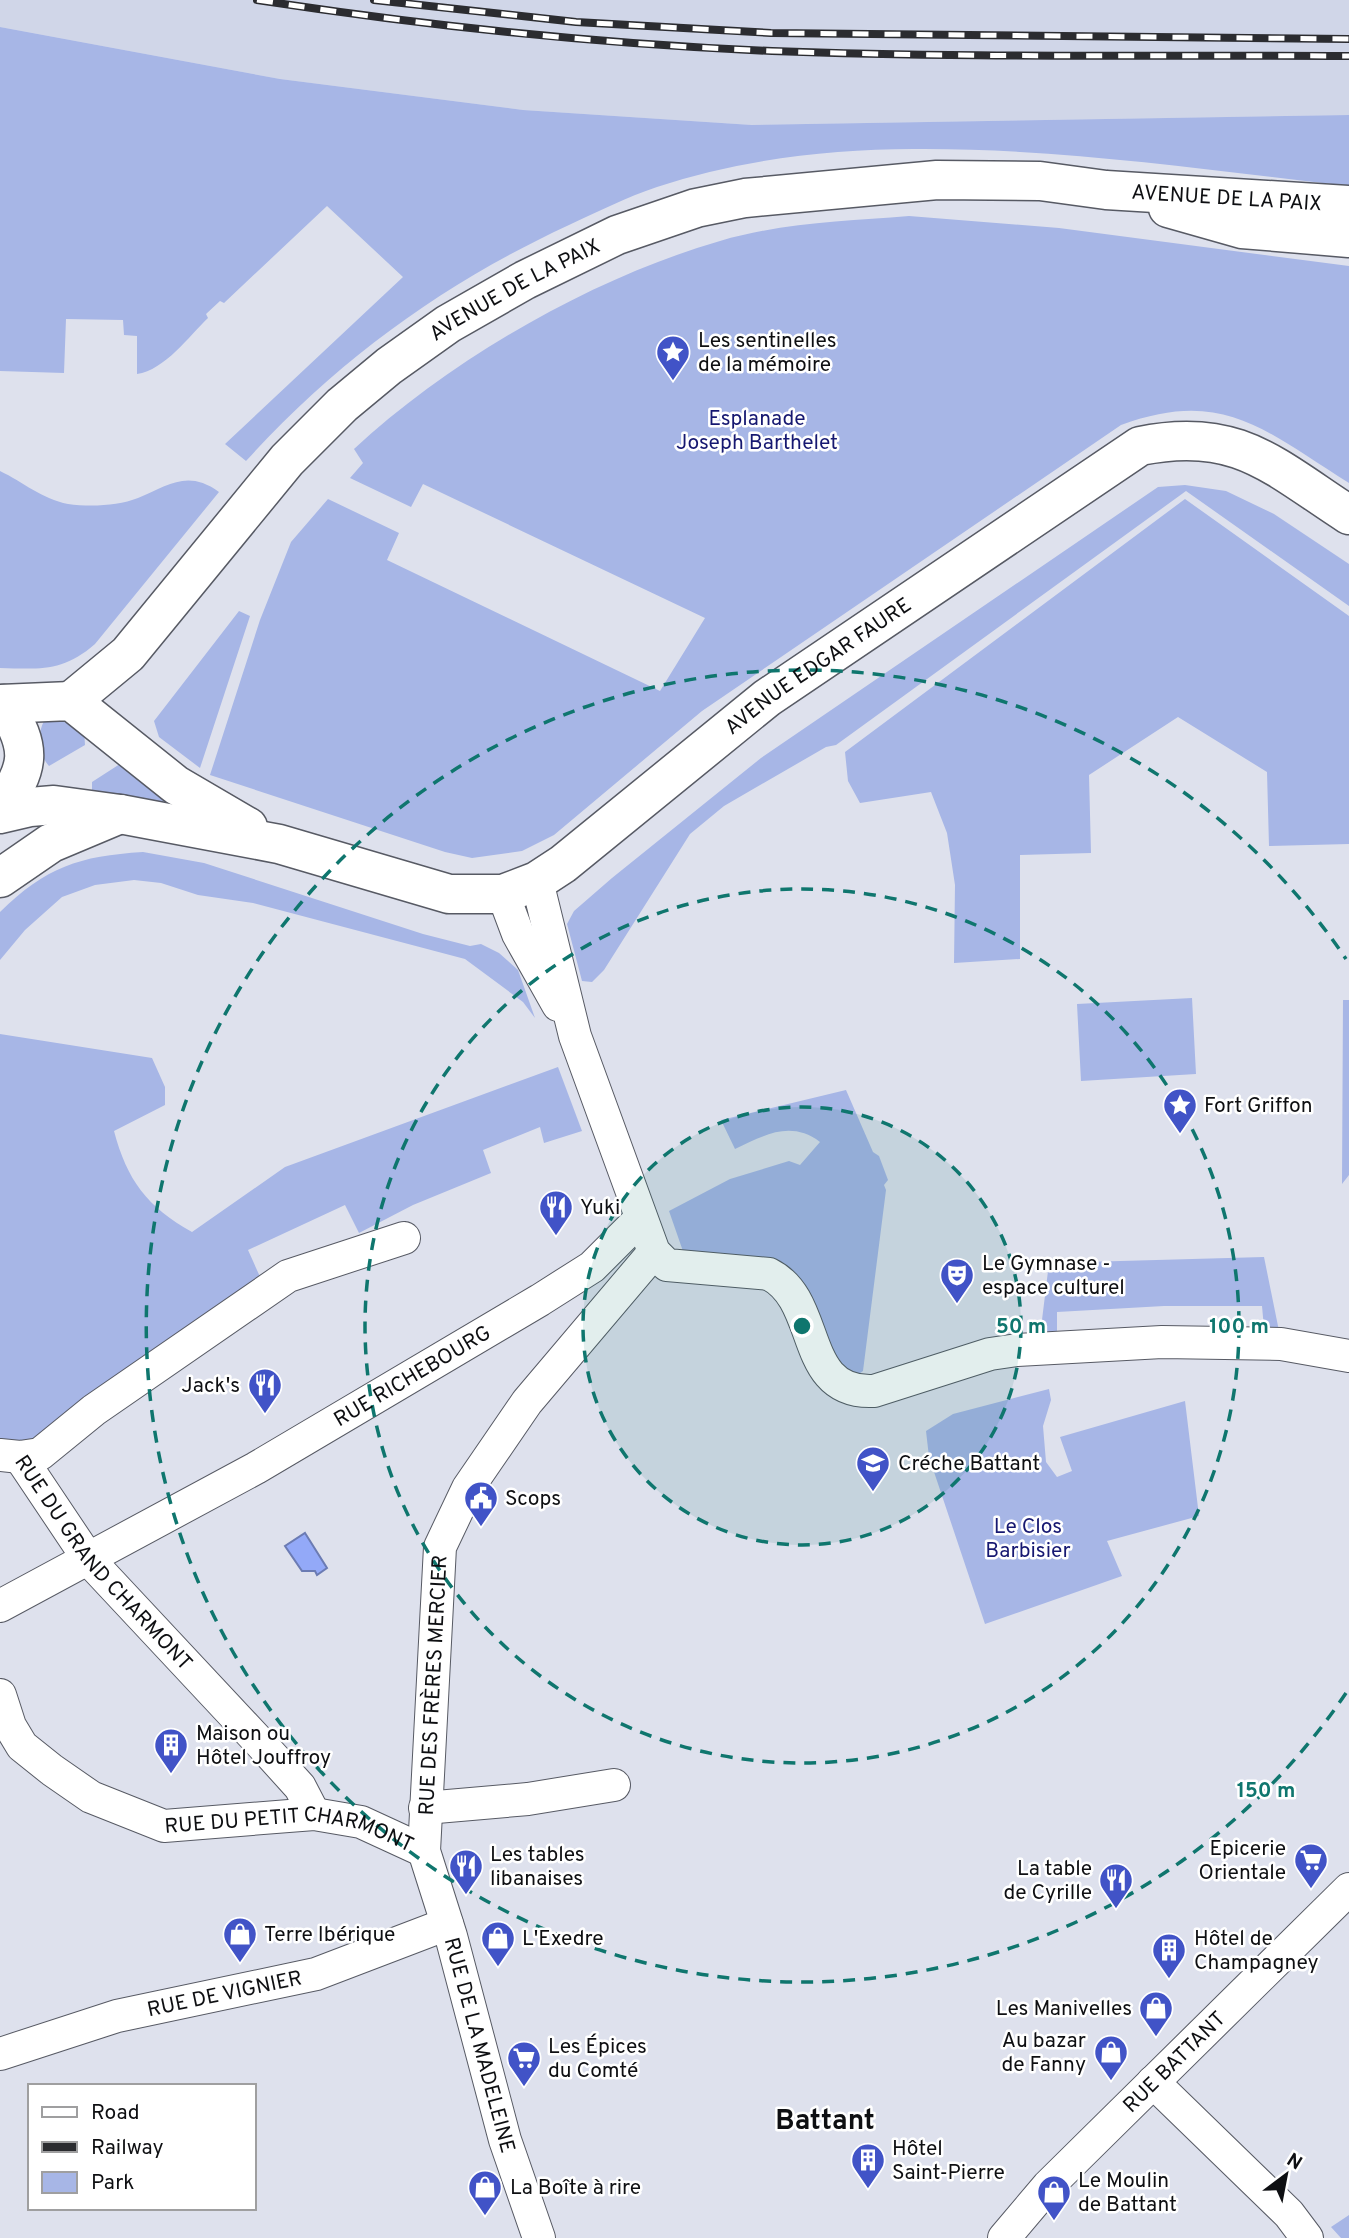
<svg xmlns="http://www.w3.org/2000/svg" width="1349" height="2238" viewBox="0 0 1349 2238" font-family="Overpass,sans-serif">
<style>
.built{fill:#d0d6e8}
.green{fill:#a7b6e6}
.water{fill:#93a9f8;stroke:#6b7bb3;stroke-width:2}
.lines{fill:none;stroke-linecap:round;stroke-linejoin:round}
.street-casing{stroke:#575a64;stroke-width:34}
.secondary-casing{stroke:#575a64;stroke-width:41}
.street{stroke:#fff;stroke-width:32}
.secondary{stroke:#fff;stroke-width:38}
.rail-casing{stroke:#2b2c30;stroke-width:8}
.rail{stroke:#fff;stroke-width:5;stroke-dasharray:16;stroke-linecap:butt}
.ring{fill:none;stroke:#0f766e;stroke-width:3.5;stroke-dasharray:12 9}
.labels{text-anchor:middle;stroke-width:5;stroke-linejoin:round;paint-order:stroke}
.street-label{font-size:21px;fill:#0e0f12;stroke:#fff}
.poi-label{font-size:21px;fill:#0e0f12;stroke:#fff;text-anchor:start}
.park-label{font-size:21px;fill:#161871;stroke:#fff}
.district-label{font-size:28px;font-weight:bold;fill:#0e0f12;stroke:#fff}
.centre{fill:#0f766e;stroke:#fff;stroke-width:3.5}
.ring-label{font-size:21px;text-anchor:middle;font-weight:bold;fill:#0f766e;stroke:#fff;stroke-width:5;stroke-linejoin:round;paint-order:stroke}
</style>
<rect width="100%" height="100%" fill="#dee1ed"/>
<path class="built" d="M 0,0 L 1349,0 L 1349,115 L 752,125 L 523,110 L 280,79 L 0,27 Z"/>
<path class="green" d="M 0,27 L 280,79 L 523,110 L 752,125 L 1349,115 L 1349,186 C 1208,170 1066,149 924,149 C 836,148 741,159 657,187 C 627,197 597,212 569,225 C 444,283 339,359 246,461 L 225,444 L 403,277 L 327,206 L 224,303 L 220,301 L 206,314 L 208,318 C 189,336 165,370 137,374 L 137,336 L 124,335 L 123,320 L 66,319 L 64,373 L 0,371 Z
M 909,216 L 1059,228 L 1349,266 L 1349,483 C 1265,431 1224,387 1121,425 L 702,711 L 554,835 L 522,851 L 472,858 L 445,852 L 210,775 L 260,620 L 291,542 L 328,499 L 399,533 L 387,560 L 660,691 L 705,618 L 423,484 L 411,507 L 350,478 L 363,463 L 354,449 C 451,359 592,278 720,241 C 780,223 846,221 909,216 Z
M 0,471 C 23,482 42,499 68,504 C 90,507 118,506 138,498 C 168,486 187,469 219,492 L 95,644 C 63,672 40,669 0,668 Z
M 1185,485 L 1226,491 L 1274,514 L 1349,564 L 1349,606 L 1186,491 L 836,745 L 826,747 L 724,806 L 690,834 L 604,970 L 592,982 L 582,981 L 567,924 L 574,911 L 612,878 L 761,758 L 1158,487 Z
M 1185,499 L 1349,616 L 1349,844 L 1269,846 L 1267,772 L 1178,717 L 1089,775 L 1091,853 L 1020,855 L 1020,959 L 954,963 L 955,885 L 947,833 L 931,792 L 860,803 L 848,781 L 845,752 Z
M 239,611 L 250,616 L 200,768 L 159,737 L 154,721 Z
M 44,721 L 64,722 L 84,729 L 85,745 L 49,766 C 38,754 37,734 44,721 Z
M 123,762 L 183,809 L 92,792 L 92,782 Z
M 143,852 L 204,863 L 423,934 L 470,946 L 481,944 L 499,953 L 518,970 L 535,1018 L 523,1002 L 465,959 L 253,903 L 198,895 L 161,883 L 134,880 L 95,885 L 62,897 L 25,930 L 0,960 L 0,912 C 46,867 79,856 143,852 Z
M 1192,998 L 1196,1074 L 1081,1081 L 1077,1004 Z
M 1343,1000 L 1349,1000 L 1349,1175 L 1342,1184 Z
M 0,1034 L 152,1058 L 165,1087 L 165,1105 L 114,1131 C 127,1180 147,1207 192,1232 L 285,1167 L 558,1067 L 582,1131 L 544,1143 L 540,1127 L 483,1150 L 491,1173 L 413,1205 L 359,1233 L 345,1205 L 248,1250 L 261,1279 L 34,1447 L 0,1443 Z
M 846,1090 L 873,1152 L 879,1156 L 888,1180 L 884,1185 L 886,1190 L 863,1371 L 853,1378 L 837,1370 L 801,1287 L 685,1257 L 669,1211 L 730,1179 L 789,1161 L 800,1165 L 820,1142 C 791,1120 764,1135 735,1149 L 721,1120 Z
M 1264,1257 L 1279,1331 L 1264,1328 L 1262,1306 L 1164,1306 L 1057,1312 L 1057,1338 L 1024,1334 L 1041,1328 L 1049,1263 Z
M 1049,1389 L 1051,1400 L 1043,1426 L 1046,1462 L 1057,1477 L 1072,1471 L 1060,1437 L 1185,1401 L 1199,1516 L 1107,1541 L 1122,1576 L 985,1624 L 929,1457 L 926,1431 L 953,1414 Z
M 1349,2215 L 1349,2238 L 1341,2238 L 1331,2227 Z"/>
<path class="water" d="M 305,1533 L 327,1568 L 317,1575 L 315,1571 L 302,1571 L 285,1546 Z"/>
<g class="lines">
<g class="street-casing">
<g id="street">
<path d="M 537,881 L 575,1036 L 654,1252 L 667,1265 L 769,1274 C 823,1301 798,1395 874,1391 L 990,1354 L 1017,1350 L 1162,1342 L 1281,1344 L 1349,1356"/>
<path d="M 503,894 L 518,934 L 558,1005"/>
<path d="M 0,1455 L 20,1457 L 40,1454 L 94,1410 L 288,1276 L 404,1238"/>
<path id="s1" d="M 20,1457 L 89,1560 L 262,1745 L 300,1787 L 314,1814"/>
<path id="s2" d="M 0,1606 L 256,1468 L 540,1300 L 592,1267 L 640,1219"/>
<path id="s3" d="M 0,1695 L 10,1726 L 22,1746 L 52,1770 L 91,1797 L 164,1826 L 314,1814 L 361,1822 L 424,1851"/>
<path d="M 425,1808 L 528,1799 L 614,1785"/>
<path id="s4" d="M 0,2054 L 117,2016 L 316,1974 L 447,1924"/>
<path d="M 1153,2082 L 1289,2214 L 1307,2238"/>
<path id="s5" d="M 539,2238 L 505,2140 L 451,1936 L 424,1851 L 440,1547 L 468,1488 L 527,1402 L 654,1252"/>
<path id="s6" d="M 1004,2238 L 1048,2186 L 1349,1889"/>
</g>
</g>
<g class="secondary-casing">
<g id="secondary">
<path d="M 1168,208 L 1242,229 L 1349,238"/>
<path id="s7" d="M 71,701 L 128,654 L 287,460 L 342,405 L 389,366 L 448,324 L 525,280 L 617,235 L 696,208 L 745,198 L 937,180 L 1040,181 L 1106,190 L 1349,205"/>
<path d="M 0,704 L 71,701 L 176,785 L 248,827"/>
<path d="M 0,810 C 30,767 33,749 4,704"/>
<path id="s8" d="M 0,814 L 30,807 L 54,805 L 120,814 L 279,844 L 449,894 L 503,894 L 537,881 L 563,864 L 767,698 L 1140,446 C 1237,426 1273,466 1349,515"/>
<path d="M 0,878 L 51,843 L 120,814"/>
</g>
</g>
<use href="#street" class="street"/>
<use href="#secondary" class="secondary"/>
<g class="rail-casing">
<path id="rail" d="M 257,0 C 428,26 599,44 772,51 C 964,58 1157,55 1349,56
M 374,0 L 576,22 L 771,33 L 1349,39"/>
</g>
<use href="#rail" class="rail"/>
</g>
<circle cx="802" cy="1326" r="219" fill="#0f766e" fill-opacity=".12"/>
<g class="ring">
<circle cx="802" cy="1326" r="219"/>
<circle cx="802" cy="1326" r="437"/>
<path d="M1346 1693A656 656 0 1 1 1346 959"/>
</g>
<defs>
<g id="sight-pin" transform="scale(1.75)"><path d="M0 17L-7.5 6A9.5 9.5 0 1 1 7.5 6Z" fill="#4153c7" stroke="#fff"/><path d="M0-6L1.8-2.2L6-1.7L2.9 1.2L3.7 5.4L0 3.3L-3.7 5.4L-2.9 1.2L-6-1.7L-1.8-2.2Z" fill="#fff"/></g>
<g id="restaurant-pin" transform="scale(1.75)"><path d="M0 17L-7.5 6A9.5 9.5 0 1 1 7.5 6Z" fill="#4153c7" stroke="#fff"/><path d="M-5-6h1v4h1v-4h1v4h1v-4h1v5L-1.5 .5V6h-2V.5L-5-1ZM5-6V6H3V1.5H1.5Q1.5-4 5-6Z" fill="#fff"/></g>
<g id="theatre-pin" transform="scale(1.75)"><path d="M0 17L-7.5 6A9.5 9.5 0 1 1 7.5 6Z" fill="#4153c7" stroke="#fff"/><path d="M-5-5.5Q0-4 5-5.5V0Q5 5 0 6Q-5 5-5 0ZM-3.3-2.5H-1v1.5H-3.3ZM1-2.5H3.3v1.5H1ZM-2.8 1Q0 5.5 2.8 1Z" fill="#fff"/></g>
<g id="school-pin" transform="scale(1.75)"><path d="M0 17L-7.5 6A9.5 9.5 0 1 1 7.5 6Z" fill="#4153c7" stroke="#fff"/><path d="M0-5L7-2L0 1L-7-2ZM-4 1L0 2.5L4 1V4Q0 6-4 4Z" fill="#fff"/></g>
<g id="civic-pin" transform="scale(1.75)"><path d="M0 17L-7.5 6A9.5 9.5 0 1 1 7.5 6Z" fill="#4153c7" stroke="#fff"/><path d="M-.6-6.5H3V-4.5H.6V-3L4-1V1h2V6H-6V1h2V-1L-.6-3ZM-1.2 2.5V6h2.4V2.5Z" fill="#fff"/></g>
<g id="building-pin" transform="scale(1.75)"><path d="M0 17L-7.5 6A9.5 9.5 0 1 1 7.5 6Z" fill="#4153c7" stroke="#fff"/><path d="M-4-6H4V6H1V3H-1V6H-4ZM-2.5-4.3h1.7v1.8h-1.7ZM.8-4.3h1.7v1.8H.8ZM-2.5-1h1.7V.8h-1.7ZM.8-1h1.7V.8H.8Z" fill="#fff"/></g>
<g id="supermarket-pin" transform="scale(1.75)"><path d="M0 17L-7.5 6A9.5 9.5 0 1 1 7.5 6Z" fill="#4153c7" stroke="#fff"/><path d="M-6-5.5h2.5l.6 2H6L4.5 2H-2.5L-4.4-4H-6ZM-1.5 3.2a1.3 1.3 0 1 0 .1 0ZM3 3.2a1.3 1.3 0 1 0 .1 0Z" fill="#fff"/></g>
<g id="shop-pin" transform="scale(1.75)"><path d="M0 17L-7.5 6A9.5 9.5 0 1 1 7.5 6Z" fill="#4153c7" stroke="#fff"/><path d="M-5-2.5h2.3a2.7 3.5 0 0 1 5.4 0H5L5.5 6h-11ZM-1.5-2.5h3a1.5 2.3 0 0 0-3 0Z" fill="#fff"/></g>
</defs>
<g fill-rule="evenodd">
<use href="#sight-pin" x="673" y="352"/>
<use href="#sight-pin" x="1180" y="1105"/>
<use href="#restaurant-pin" x="556" y="1207"/>
<use href="#theatre-pin" x="957" y="1275"/>
<use href="#restaurant-pin" x="265" y="1385"/>
<use href="#school-pin" x="873" y="1463"/>
<use href="#civic-pin" x="481" y="1498"/>
<use href="#building-pin" x="171" y="1745"/>
<use href="#supermarket-pin" x="1311" y="1860"/>
<use href="#restaurant-pin" x="466" y="1866"/>
<use href="#restaurant-pin" x="1116" y="1880"/>
<use href="#shop-pin" x="240" y="1934"/>
<use href="#shop-pin" x="498" y="1938"/>
<use href="#building-pin" x="1169" y="1950"/>
<use href="#shop-pin" x="1156" y="2008"/>
<use href="#shop-pin" x="1111" y="2052"/>
<use href="#supermarket-pin" x="524" y="2058"/>
<use href="#building-pin" x="868" y="2160"/>
<use href="#shop-pin" x="485" y="2187"/>
<use href="#shop-pin" x="1054" y="2192"/>
</g>
<g class="labels">
<g class="street-label">
<text dy="7" stroke="none"><textPath href="#s7" startOffset="1344">AVENUE DE LA PAIX</textPath></text>
<text dy="7" stroke="none"><textPath href="#s7" startOffset="611">AVENUE DE LA PAIX</textPath></text>
<text dy="7" stroke="none"><textPath href="#s8" startOffset="905">AVENUE EDGAR FAURE</textPath></text>
<text dy="7" stroke="none"><textPath href="#s2" startOffset="472">RUE RICHEBOURG</textPath></text>
<text dy="7" stroke="none"><textPath href="#s1" startOffset="135">RUE DU GRAND CHARMONT</textPath></text>
<text dy="7" stroke="none"><textPath href="#s5" startOffset="570">RUE DES FRÈRES MERCIER</textPath></text>
<text dy="7" stroke="none"><textPath href="#s3" startOffset="348">RUE DU PETIT CHARMONT</textPath></text>
<text dy="7" stroke="none"><textPath href="#s4" startOffset="233">RUE DE VIGNIER</textPath></text>
<text transform="translate(480 2045) rotate(75)" y="7">RUE DE LA MADELEINE</text>
<text dy="7" stroke="none"><textPath href="#s6" startOffset="245">RUE BATTANT</textPath></text>
</g>
<g class="poi-label">
<text x="698" y="347">Les sentinelles<tspan x="698" dy="24">de la mémoire</tspan></text>
<text x="1204" y="1112">Fort Griffon</text>
<text x="580" y="1214">Yuki</text>
<text x="982" y="1270">Le Gymnase -<tspan x="982" dy="24">espace culturel</tspan></text>
<text x="240" y="1392" text-anchor="end">Jack's</text>
<text x="898" y="1470">Créche Battant</text>
<text x="505" y="1505">Scops</text>
<text x="196" y="1740">Maison ou<tspan x="196" dy="24">Hôtel Jouffroy</tspan></text>
<text x="1286" y="1855" text-anchor="end">Epicerie<tspan x="1286" dy="24">Orientale</tspan></text>
<text x="490" y="1861">Les tables<tspan x="490" dy="24">libanaises</tspan></text>
<text x="1092" y="1875" text-anchor="end">La table<tspan x="1092" dy="24">de Cyrille</tspan></text>
<text x="264" y="1941">Terre Ibérique</text>
<text x="522" y="1945">L'Exedre</text>
<text x="1194" y="1945">Hôtel de<tspan x="1194" dy="24">Champagney</tspan></text>
<text x="1132" y="2015" text-anchor="end">Les Manivelles</text>
<text x="1086" y="2047" text-anchor="end">Au bazar<tspan x="1086" dy="24">de Fanny</tspan></text>
<text x="548" y="2053">Les Épices<tspan x="548" dy="24">du Comté</tspan></text>
<text x="892" y="2155">Hôtel<tspan x="892" dy="24">Saint-Pierre</tspan></text>
<text x="1078" y="2187">Le Moulin<tspan x="1078" dy="24">de Battant</tspan></text>
<text x="510" y="2194">La Boîte à rire</text>
</g>
<g class="park-label">
<text x="757" y="425">Esplanade<tspan x="757" dy="24">Joseph Barthelet</tspan></text>
<text x="1028" y="1533">Le Clos<tspan x="1028" dy="24">Barbisier</tspan></text>
</g>
<g class="district-label">
<text x="825" y="2129">Battant</text>
</g>
</g>
<circle cx="802" cy="1326" r="10" class="centre"/>
<g class="ring-label">
<text x="1021" y="1333">50 m</text>
<text x="1239" y="1333">100 m</text>
<text x="1266" y="1797">150 m</text>
</g>
<rect x="28" y="2084" width="228" height="126" fill="#ffffff" stroke="#9f9fa0" stroke-width="2"/>
<rect x="42" y="2107" width="35" height="10" fill="#ffffff" stroke="#9f9fa0" stroke-width="2"/>
<text x="91" y="2119" font-size="21" fill="#0e0f12">Road</text>
<rect x="42" y="2142" width="35" height="10" fill="#2b2c30" stroke="#9f9fa0" stroke-width="2"/>
<text x="91" y="2154" font-size="21" fill="#0e0f12">Railway</text>
<rect x="42" y="2172" width="35" height="21" fill="#a7b6e6" stroke="#9f9fa0" stroke-width="2"/>
<text x="91" y="2189" font-size="21" fill="#0e0f12">Park</text>
<g transform="translate(1286 2175) rotate(32)" stroke="#ffffff" stroke-width="5" paint-order="stroke">
<path d="M0-5L12 26L0 18L-12 26Z" fill="#0e0f12"/>
<text y="-10" font-size="19" font-weight="bold" text-anchor="middle" fill="#0e0f12">N</text>
</g>
</svg>
